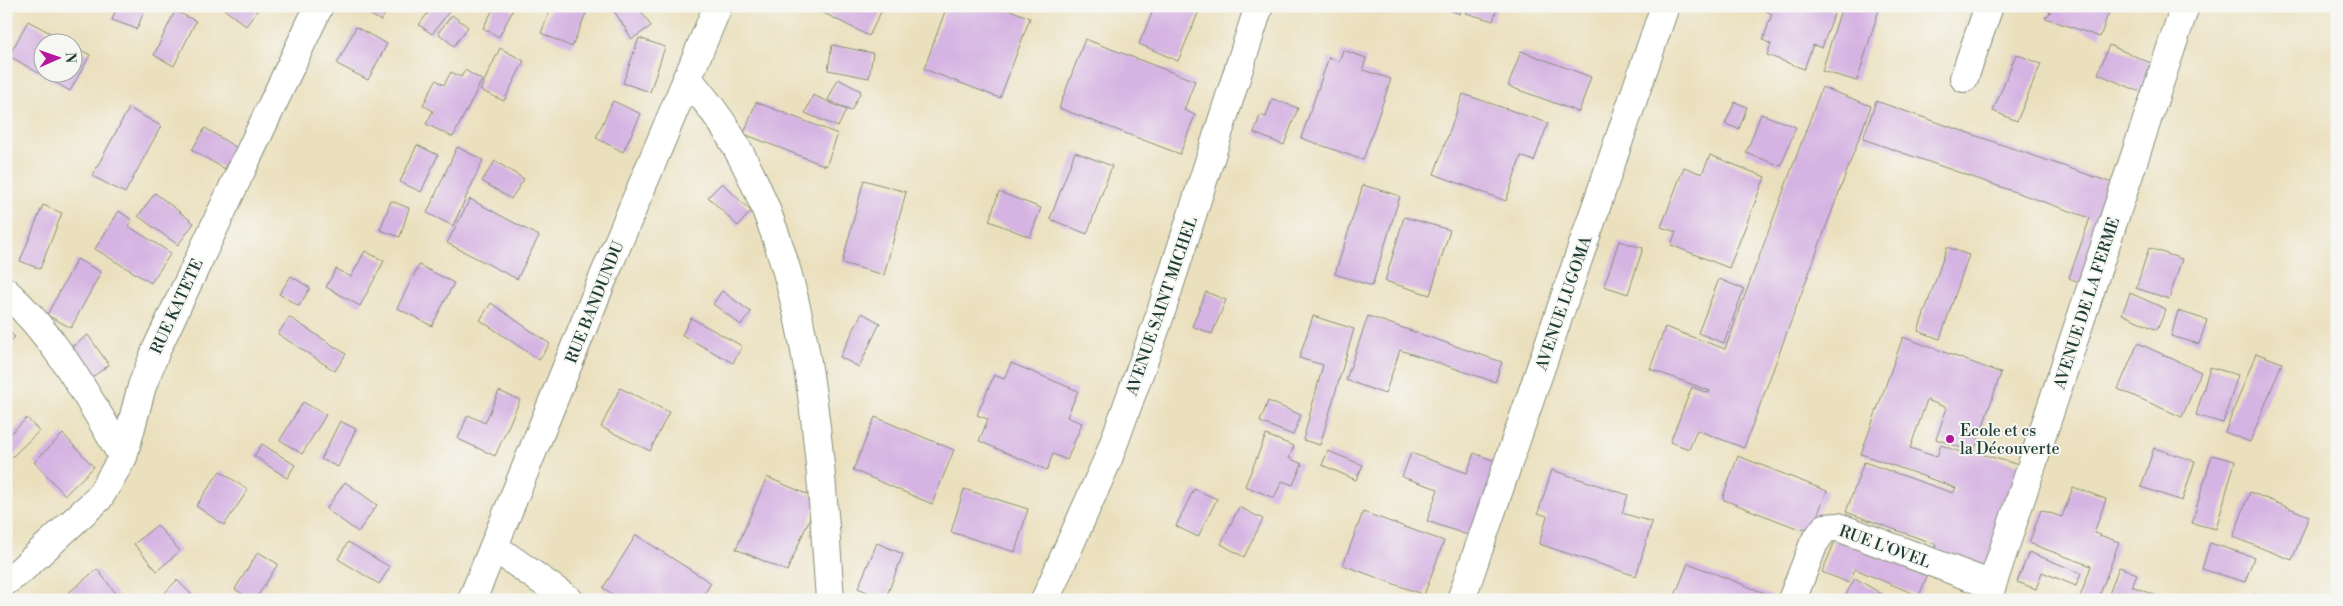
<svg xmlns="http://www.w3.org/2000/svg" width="2343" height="606" viewBox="0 0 2343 606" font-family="'Libre Bodoni',serif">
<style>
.building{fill:#d5b3e2}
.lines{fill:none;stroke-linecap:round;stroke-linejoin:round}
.street-casing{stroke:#858e79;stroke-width:30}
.street{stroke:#fff;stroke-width:28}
.poi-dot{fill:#b5179e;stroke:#f6f6f2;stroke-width:2}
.labels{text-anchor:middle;stroke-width:4;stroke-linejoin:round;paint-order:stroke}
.street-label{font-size:16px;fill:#1f3d34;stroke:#f6f6f2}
.poi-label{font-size:16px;fill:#1f3d34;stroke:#f6f6f2;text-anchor:start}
</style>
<rect width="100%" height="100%" fill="#f6f6f2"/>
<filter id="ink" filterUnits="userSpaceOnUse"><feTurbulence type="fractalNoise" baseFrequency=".02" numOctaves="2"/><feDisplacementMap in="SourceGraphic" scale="10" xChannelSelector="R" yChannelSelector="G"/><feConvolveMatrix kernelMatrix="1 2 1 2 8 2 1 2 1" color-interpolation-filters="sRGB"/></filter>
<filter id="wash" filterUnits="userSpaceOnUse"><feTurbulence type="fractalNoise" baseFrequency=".0096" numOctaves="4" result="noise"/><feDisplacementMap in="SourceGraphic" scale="20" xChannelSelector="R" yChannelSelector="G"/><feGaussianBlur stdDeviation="1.12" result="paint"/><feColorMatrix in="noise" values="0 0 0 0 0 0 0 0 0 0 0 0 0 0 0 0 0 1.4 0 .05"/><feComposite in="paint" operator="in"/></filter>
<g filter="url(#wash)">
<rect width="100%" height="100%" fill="#ebe0be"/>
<g id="blocks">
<path class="building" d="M 117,6 L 132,6 L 144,11 L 137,29 L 112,20 Z
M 220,6 L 256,6 L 259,8 L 246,26 Z
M 360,6 L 389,6 L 381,21 L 359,8 Z
M 433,6 L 448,6 L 451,9 L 432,34 L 419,25 Z
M 495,6 L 507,6 L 513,10 L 499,37 L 483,28 Z
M 552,6 L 589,6 L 572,47 L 541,33 Z
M 611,6 L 638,6 L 651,26 L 632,39 Z
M 810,6 L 884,6 L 869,36 Z
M 947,6 L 1000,6 L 1030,18 L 1000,98 L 924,69 Z
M 1155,6 L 1201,6 L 1178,61 L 1139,44 Z
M 1439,6 L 1463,6 L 1460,14 Z
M 1468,6 L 1498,6 L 1493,21 L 1466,13 Z
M 1768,6 L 1822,6 L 1835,11 L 1822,48 L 1813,45 L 1804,69 L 1767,55 L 1771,44 L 1763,40 L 1772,14 L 1766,11 Z
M 1842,6 L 1880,6 L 1857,81 L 1822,71 Z
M 2036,6 L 2111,6 L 2100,37 L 2045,18 L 2051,12 Z
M 175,11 L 196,21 L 174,66 L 154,55 Z
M 452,15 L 468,27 L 454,46 L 438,33 Z
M 28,21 L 67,42 L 42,42 L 42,72 L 72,72 L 72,45 L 90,55 L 70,91 L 9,56 Z
M 356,27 L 387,44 L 368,80 L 337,64 Z
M 639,38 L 665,47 L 650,92 L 623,83 Z
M 1085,39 L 1195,81 L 1184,110 L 1195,115 L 1180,154 L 1059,108 Z
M 832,45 L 873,53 L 869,78 L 828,70 Z
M 2109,45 L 2160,67 L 2148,95 L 2098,74 Z
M 500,48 L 524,61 L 504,101 L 480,90 Z
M 1343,50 L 1366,58 L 1363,70 L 1391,79 L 1363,160 L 1301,138 L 1329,57 L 1339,62 Z
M 1521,51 L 1591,77 L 1579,112 L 1508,86 Z
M 2016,54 L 2041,64 L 2017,121 L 1993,111 Z
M 465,70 L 482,80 L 453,137 L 426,124 L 433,111 L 423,105 L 436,80 L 444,85 L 451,72 L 461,77 Z
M 838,79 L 861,91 L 851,111 L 828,100 Z
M 1822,87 L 1871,106 L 1744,448 L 1697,430 L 1689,449 L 1670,442 L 1692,387 L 1709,393 L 1710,391 L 1650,369 L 1665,327 L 1725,349 Z
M 1463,94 L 1548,123 L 1534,161 L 1521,156 L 1506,201 L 1434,174 Z
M 813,95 L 846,110 L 838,127 L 805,113 Z
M 1272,99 L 1298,108 L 1284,145 L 1254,133 L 1260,115 L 1266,117 Z
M 613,101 L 641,114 L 623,152 L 596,138 Z
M 1876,101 L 2121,186 L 2087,285 L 2069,278 L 2090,218 L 1863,139 Z
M 756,102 L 838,134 L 826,166 L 744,134 Z
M 1735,102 L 1747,107 L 1739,129 L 1725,124 Z
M 129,108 L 161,126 L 125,193 L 92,176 Z
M 1761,114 L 1796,127 L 1781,166 L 1746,153 Z
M 205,128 L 237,148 L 225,169 L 192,150 Z
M 417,145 L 438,155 L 421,192 L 400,182 Z
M 457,147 L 483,160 L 453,226 L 427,213 Z
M 1075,152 L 1112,166 L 1087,234 L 1050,219 Z
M 1710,155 L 1765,177 L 1729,268 L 1671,245 L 1676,232 L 1661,227 L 1684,167 L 1702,174 Z
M 495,161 L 524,179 L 511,199 L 482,181 Z
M 864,180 L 906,192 L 884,275 L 842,263 Z
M 722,183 L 751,211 L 738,226 L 708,197 Z
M 1363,185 L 1400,196 L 1372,286 L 1335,274 Z
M 999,192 L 1041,208 L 1030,237 L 989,221 Z
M 155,193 L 194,223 L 178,245 L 138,216 Z
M 470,199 L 539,236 L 517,279 L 447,243 Z
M 391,201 L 409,208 L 400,237 L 380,230 Z
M 43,205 L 62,213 L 40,269 L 20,261 Z
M 119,211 L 132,220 L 128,226 L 171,253 L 151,283 L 95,249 Z
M 1404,217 L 1450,230 L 1430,295 L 1385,281 Z
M 1619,241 L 1643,248 L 1628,294 L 1604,286 Z
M 1947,247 L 1969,255 L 1940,339 L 1918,331 Z
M 2149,248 L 2182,259 L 2169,299 L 2136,288 Z
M 365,251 L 384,261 L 360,306 L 326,287 L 336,269 L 351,277 Z
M 77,259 L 101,272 L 71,328 L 47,315 Z
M 419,265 L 454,283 L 432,326 L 397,308 Z
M 291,276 L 310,288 L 299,306 L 279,294 Z
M 1719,279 L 1744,289 L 1724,343 L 1698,333 Z
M 722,291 L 751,312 L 741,325 L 713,304 Z
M 1206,292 L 1226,300 L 1212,334 L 1192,326 Z
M 2130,293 L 2166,309 L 2157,330 L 2122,314 Z
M 491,303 L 550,344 L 539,360 L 480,320 Z
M 2178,311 L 2207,320 L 2199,344 L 2171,336 Z
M 862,313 L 880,323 L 859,367 L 840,357 Z
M 1313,316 L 1354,329 L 1320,445 L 1303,440 L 1323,365 L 1299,358 Z
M 1368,316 L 1502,362 L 1495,382 L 1400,350 L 1385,394 L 1346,380 Z
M 289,317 L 346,354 L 335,371 L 278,334 Z
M 691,318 L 742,346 L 733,363 L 682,335 Z
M 6,329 L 15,337 L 6,346 Z
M 88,335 L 109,365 L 91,378 L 69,349 Z
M 1903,337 L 2001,373 L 1974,452 L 1936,439 L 1947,408 L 1927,400 L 1910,448 L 1937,457 L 1941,445 L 1968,455 L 1974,452 L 2026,467 L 1992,572 L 1937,554 L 1935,544 L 1846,512 L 1864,462 L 1953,493 L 1956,488 L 1861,454 Z
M 2138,343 L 2201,372 L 2182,417 L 2118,389 Z
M 2256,353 L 2282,363 L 2250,442 L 2225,432 Z
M 1011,363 L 1078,391 L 1067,417 L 1082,423 L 1067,460 L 1053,454 L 1047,470 L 979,441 L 988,419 L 977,415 L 994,375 L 1004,379 Z
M 2210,367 L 2238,375 L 2223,423 L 2196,415 Z
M 620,388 L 669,412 L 650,451 L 601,427 Z
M 499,391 L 520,400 L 495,456 L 458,439 L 468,415 L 485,423 Z
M 1268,401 L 1301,415 L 1293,435 L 1260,422 Z
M 303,402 L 326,415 L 302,454 L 280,440 Z
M 875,417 L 954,450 L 932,504 L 853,470 Z
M 27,418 L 39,431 L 10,459 L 6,455 L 6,438 Z
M 340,421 L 356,429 L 338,467 L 321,459 Z
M 63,434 L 94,467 L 65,495 L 34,462 Z
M 1266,435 L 1294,446 L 1289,458 L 1302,464 L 1293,485 L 1282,481 L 1274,498 L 1245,486 Z
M 262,444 L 295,465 L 287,478 L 254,456 Z
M 2154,448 L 2195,461 L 2182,501 L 2141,487 Z
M 1328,451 L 1363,465 L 1356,480 L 1322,465 Z
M 1411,453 L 1467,473 L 1474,453 L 1500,463 L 1473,537 L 1427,521 L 1438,489 L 1402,477 Z
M 2212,455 L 2235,461 L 2216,529 L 2192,523 Z
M 1738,456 L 1827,491 L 1811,531 L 1803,528 L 1802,530 L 1724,500 L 1723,497 Z
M 1552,470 L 1628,495 L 1622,513 L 1652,522 L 1636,576 L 1539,544 L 1547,516 L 1538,513 Z
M 220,471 L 248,490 L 224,525 L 196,506 Z
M 767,477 L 818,499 L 787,571 L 736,549 Z
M 345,482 L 377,505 L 358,532 L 326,509 Z
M 2073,487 L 2106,499 L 2094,533 L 2119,542 L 2098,600 L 2079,600 L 2091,566 L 2029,543 L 2041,510 L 2062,517 Z
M 964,489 L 1028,509 L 1015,552 L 951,532 Z
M 1194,489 L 1217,499 L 1198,537 L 1176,526 Z
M 2250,492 L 2309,516 L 2292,560 L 2233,537 Z
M 1239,507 L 1263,519 L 1244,557 L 1221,544 Z
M 1363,512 L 1444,541 L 1424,595 L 1343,565 Z
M 157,525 L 180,551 L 157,571 L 134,544 Z
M 636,535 L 711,583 L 701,600 L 622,600 L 603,588 Z
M 1836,539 L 1927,576 L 1919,596 L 1855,569 L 1849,583 L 1822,572 Z
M 348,542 L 390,567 L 379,584 L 338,559 Z
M 877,543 L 903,554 L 885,600 L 858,588 Z
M 2210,543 L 2254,557 L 2245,582 L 2202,569 Z
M 258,552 L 278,564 L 255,600 L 251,600 L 235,589 Z
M 2029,552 L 2081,573 L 2076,586 L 2042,572 L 2036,589 L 2017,582 Z
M 1688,563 L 1772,596 L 1770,600 L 1674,598 Z
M 2119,567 L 2137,574 L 2132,586 L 2157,596 L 2155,600 L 2107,600 Z
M 97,569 L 121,600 L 60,600 Z
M 1855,578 L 1892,600 L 1843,600 Z
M 177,580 L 197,600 L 158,600 Z
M 2254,594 L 2268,600 L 2251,600 Z"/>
</g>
</g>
<g filter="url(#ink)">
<use href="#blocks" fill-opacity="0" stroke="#858e79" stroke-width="1"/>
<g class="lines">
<g class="street-casing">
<path id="street" d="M 687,77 C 700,94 715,111 726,129 C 812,269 819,440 830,600
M 1964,78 L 1989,6
M 6,292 C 57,338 89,399 123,457
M 494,547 L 569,600
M 6,581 L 20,571 L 99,498 L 123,457 L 142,386 L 157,348 L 319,6
M 472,600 L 601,283 L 718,6
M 1045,600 L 1108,459 L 1157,324 L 1259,6
M 1461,600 L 1665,6
M 1792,600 L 1814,543 L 1825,528 L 1838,527 L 1992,585
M 1987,600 L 2185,6"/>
</g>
<use href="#street" class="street"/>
</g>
</g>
<circle class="poi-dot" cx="1950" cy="439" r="5"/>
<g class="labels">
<g class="street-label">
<text transform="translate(594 302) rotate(-68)" y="6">RUE BANDUNDU</text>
<text transform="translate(1563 303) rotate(-71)" y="6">AVENUE LUGOMA</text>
<text transform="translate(2086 303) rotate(-72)" y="6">AVENUE DE LA FERME</text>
<text transform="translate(176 306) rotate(-65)" y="6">RUE KATETE</text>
<text transform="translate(1161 306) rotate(-71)" y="6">AVENUE SAINT MICHEL</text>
<text transform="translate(1885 546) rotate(20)" y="6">RUE L'OVEL</text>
</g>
<g class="poi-label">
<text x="1960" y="436">Ecole et cs<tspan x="1960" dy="18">la Découverte</tspan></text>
</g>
</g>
<rect width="2343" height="606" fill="none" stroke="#f6f6f2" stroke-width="25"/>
<g transform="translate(58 58) rotate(88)"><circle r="24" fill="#f6f6f2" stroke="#a0aca6"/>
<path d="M0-4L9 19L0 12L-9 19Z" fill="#b5179e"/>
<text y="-8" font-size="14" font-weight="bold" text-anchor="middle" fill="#1f3d34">N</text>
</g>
</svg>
